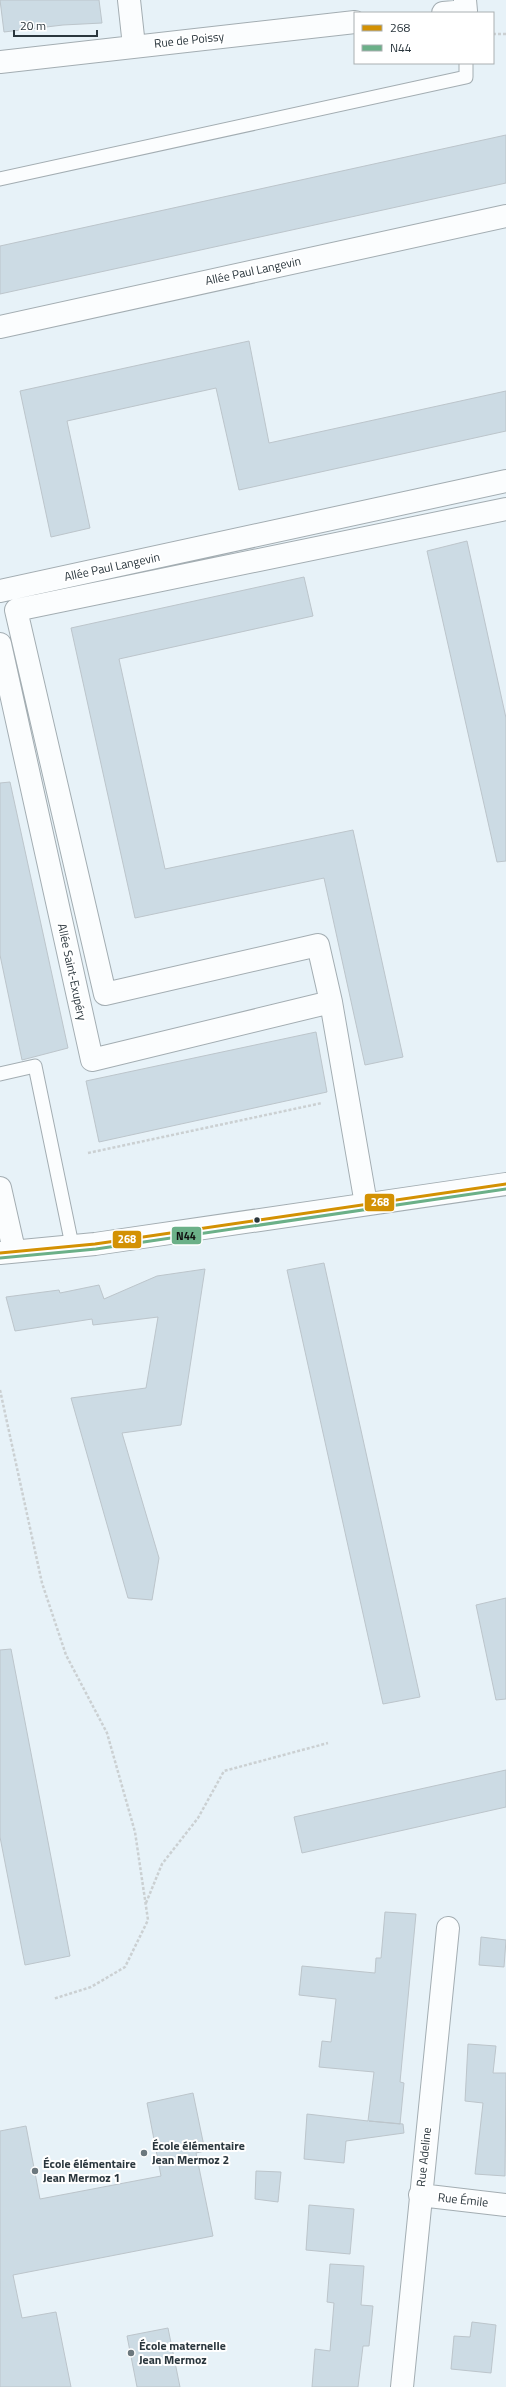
<svg xmlns="http://www.w3.org/2000/svg" width="506" height="2387" viewBox="0 0 506 2387" font-family="'Titillium Web',sans-serif">
<style>
.building{fill:#ccdbe4;stroke:#bcc5cb}
.lines{fill:none;stroke-linecap:round;stroke-linejoin:round}
.service-casing{stroke:#a3adb2;stroke-width:15}
.minor-casing{stroke:#a3adb2;stroke-width:24}
.path{stroke:#cbd0d2;stroke-width:2.5;stroke-dasharray:3 2;stroke-linecap:butt}
.service{stroke:#fbfdfe;stroke-width:13}
.minor{stroke:#fbfdfe;stroke-width:22}
.bus-1-casing{stroke:#fff;stroke-width:6}
.bus-2-casing{stroke:#fff;stroke-width:6}
.bus-1{stroke:#d39103;stroke-width:3}
.bus-2{stroke:#6bb088;stroke-width:3}
.bus-dot{fill:#2a363d;stroke:#fff;stroke-width:1.5}
.poi-dot{fill:#6c787e;stroke:#fff;stroke-width:1.5}
.labels{text-anchor:middle;stroke-width:4;stroke-linejoin:round;paint-order:stroke}
.street-label{font-size:12px;fill:#2a363d;stroke:#fff}
.poi-label{font-size:12px;font-weight:bold;fill:#2a363d;stroke:#fff;text-anchor:start}
.line-badge{stroke:#fff;stroke-width:1.5}
.badge-label{font-size:11px;text-anchor:middle;font-weight:bold;fill:#fff}
.pale-badge-label{font-size:11px;text-anchor:middle;font-weight:bold;fill:#111}
</style>
<rect width="100%" height="100%" fill="#e7f2f8"/>
<path class="building" d="M 0,0 L 99,0 L 102,23 L 63,25 L 4,32 Z
M 506,135 L 506,183 L 0,294 L 0,246 Z
M 249,341 L 269,443 L 506,391 L 506,431 L 239,490 L 216,388 L 67,421 L 90,528 L 51,537 L 20,391 Z
M 467,541 L 506,718 L 506,861 L 497,862 L 427,551 Z
M 304,577 L 313,616 L 119,659 L 165,869 L 353,830 L 403,1057 L 365,1065 L 324,878 L 135,918 L 71,628 Z
M 10,782 L 68,1048 L 22,1060 L 0,955 L 0,783 Z
M 316,1032 L 327,1092 L 99,1142 L 86,1081 Z
M 324,1263 L 420,1697 L 383,1704 L 287,1270 Z
M 205,1269 L 181,1425 L 122,1433 L 159,1558 L 152,1600 L 128,1598 L 71,1398 L 146,1388 L 158,1317 L 93,1325 L 92,1319 L 15,1331 L 6,1297 L 59,1290 L 60,1293 L 99,1285 L 104,1299 L 157,1276 Z
M 506,1598 L 506,1699 L 496,1700 L 476,1605 Z
M 11,1649 L 70,1956 L 25,1965 L 0,1837 L 0,1650 Z
M 506,1770 L 506,1807 L 302,1853 L 294,1817 Z
M 385,1912 L 416,1914 L 400,2082 L 404,2083 L 400,2124 L 369,2121 L 403,2124 L 404,2133 L 346,2141 L 344,2163 L 304,2159 L 307,2114 L 368,2121 L 374,2072 L 319,2067 L 322,2041 L 331,2042 L 336,1999 L 299,1995 L 302,1966 L 375,1973 L 376,1958 L 381,1958 Z
M 481,1937 L 506,1940 L 504,1967 L 479,1965 Z
M 468,2044 L 496,2046 L 493,2073 L 506,2073 L 505,2176 L 475,2174 L 483,2103 L 465,2101 Z
M 193,2093 L 205,2151 L 196,2153 L 213,2236 L 13,2275 L 22,2318 L 56,2312 L 71,2387 L 0,2387 L 0,2131 L 26,2126 L 40,2199 L 161,2176 L 147,2103 Z
M 256,2171 L 281,2172 L 278,2202 L 255,2199 Z
M 309,2205 L 354,2209 L 350,2254 L 306,2250 Z
M 330,2264 L 364,2266 L 361,2305 L 373,2306 L 369,2346 L 363,2346 L 358,2387 L 312,2387 L 315,2349 L 330,2351 L 334,2303 L 327,2302 Z
M 472,2322 L 496,2325 L 491,2373 L 451,2369 L 454,2336 L 470,2337 Z
M 168,2328 L 180,2387 L 137,2387 L 127,2336 Z"/>
<g class="lines">
<g class="service-casing">
<path id="service" d="M 0,179 L 466,77 L 466,63
M 0,1074 L 35,1066 L 72,1245"/>
</g>
<g class="minor-casing">
<path id="minor" d="M 129,0 L 134,46
M 443,13 L 466,11 L 465,0
M 0,62 L 355,22
M 0,327 L 506,216
M 0,591 L 506,481
M 0,644 L 92,1060 L 331,1002 L 366,1204
M 331,1002 L 318,945 L 105,994 L 16,610 L 506,509
M 0,1188 L 14,1250
M 0,1253 L 95,1244 L 506,1184
M 420,2195 L 506,2205
M 402,2387 L 448,1928"/>
</g>
<path class="path" d="M 493,34 L 506,34
M 88,1153 L 322,1103
M 0,1390 L 42,1583 L 66,1655 L 107,1733 L 135,1832 L 148,1920 L 125,1967 L 91,1987 L 53,1999
M 146,1903 L 162,1864 L 198,1818 L 224,1771 L 328,1743"/>
<use href="#service" class="service"/>
<use href="#minor" class="minor"/>
<g class="bus-1-casing">
<path id="bus-1" d="M 0,1253 L 95,1244 L 506,1184"/>
</g>
<g class="bus-2-casing">
<path id="bus-2" d="M 0,1258 L 96,1249 L 506,1189"/>
</g>
<use href="#bus-1" class="bus-1"/>
<use href="#bus-2" class="bus-2"/>
</g>
<circle class="bus-dot" cx="257" cy="1220" r="3.5"/>
<g class="poi-dot">
<circle cx="144" cy="2153" r="4"/>
<circle cx="35" cy="2171" r="4"/>
<circle cx="131" cy="2353" r="4"/>
</g>
<g class="labels">
<g class="street-label">
<text transform="translate(189 40) rotate(-6)" y="4">Rue de Poissy</text>
<text transform="translate(253 271) rotate(-12)" y="4">Allée Paul Langevin</text>
<text transform="translate(112 567) rotate(-12)" y="4">Allée Paul Langevin</text>
<text transform="translate(72 972) rotate(78)" y="4">Allée Saint-Exupéry</text>
<text transform="translate(424 2157) rotate(-84)" y="4">Rue Adeline</text>
<text transform="translate(463 2200) rotate(6)" y="4">Rue Émile</text>
</g>
<g class="poi-label">
<text x="152" y="2150">École élémentaire<tspan x="152" dy="14">Jean Mermoz 2</tspan></text>
<text x="43" y="2168">École élémentaire<tspan x="43" dy="14">Jean Mermoz 1</tspan></text>
<text x="139" y="2350">École maternelle<tspan x="139" dy="14">Jean Mermoz</tspan></text>
</g>
</g>
<g class="line-badge">
<rect x="364" y="1193" width="31" height="19" rx="4" fill="#d39103"/>
<rect x="171" y="1226" width="31" height="19" rx="4" fill="#6bb088"/>
<rect x="112" y="1230" width="30" height="19" rx="4" fill="#d39103"/>
</g>
<g class="badge-label">
<text x="380" y="1206">268</text>
<text x="127" y="1243">268</text>
</g>
<g class="pale-badge-label">
<text x="186" y="1240">N44</text>
</g>
<rect x="354" y="12" width="140" height="52" fill="#ffffff" stroke="#aaafb1"/>
<rect x="362" y="25" width="20" height="6" fill="#d39103" stroke="#aaafb1"/>
<text x="390" y="32" font-size="12" fill="#2a363d">268</text>
<rect x="362" y="45" width="20" height="6" fill="#6bb088" stroke="#aaafb1"/>
<text x="390" y="52" font-size="12" fill="#2a363d">N44</text>
<path d="M14 30v6h83v-6" fill="none" stroke="#2a363d" stroke-width="2"/>
<text x="20" y="30" font-size="12" fill="#2a363d" stroke="#ffffff" stroke-width="3" paint-order="stroke">20 m</text>
</svg>
